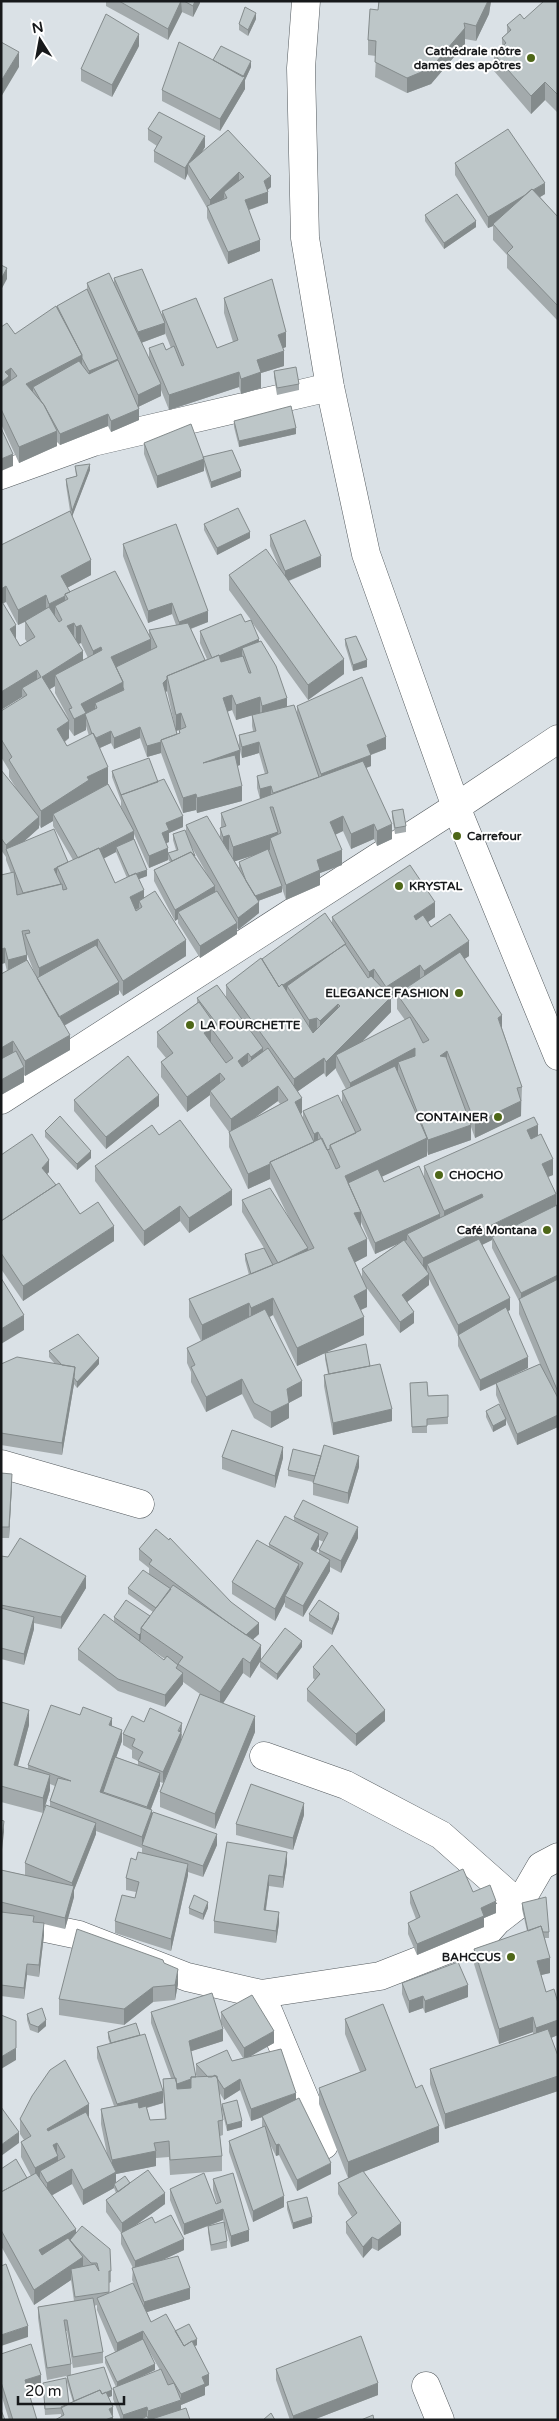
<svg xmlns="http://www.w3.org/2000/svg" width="559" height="2421" viewBox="0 0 559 2421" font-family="'Varela Round',sans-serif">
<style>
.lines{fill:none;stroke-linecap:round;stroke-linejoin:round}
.minor-casing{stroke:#545a5e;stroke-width:29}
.tertiary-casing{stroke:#545a5e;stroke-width:29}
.minor{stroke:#fff;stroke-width:28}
.tertiary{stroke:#fff;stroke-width:28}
.wall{fill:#a3aaac;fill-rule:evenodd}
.shaded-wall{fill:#848b8c}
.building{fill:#bdc6c8;stroke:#848b8c;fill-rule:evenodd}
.poi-dot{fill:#4e6718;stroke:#fff;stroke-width:2}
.labels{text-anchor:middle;stroke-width:4;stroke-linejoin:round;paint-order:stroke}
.poi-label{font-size:12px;font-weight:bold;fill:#17191b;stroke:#fff;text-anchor:end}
</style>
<rect width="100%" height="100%" fill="#dae1e6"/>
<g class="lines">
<g class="minor-casing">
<path id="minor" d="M 306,1 L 301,68 L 305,238 L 330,387 L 366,554 L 456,807 L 558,1056
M 1,475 L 93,442 L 330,387
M 1,1464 L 140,1504
M 264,1756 L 346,1785 L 441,1835 L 519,1904
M 36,1926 L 79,1935 L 187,1977 L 261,1994 L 380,1976 L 464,1943 L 481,1939 L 497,1921 L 519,1904 L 541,1866 L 558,1857
M 261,1994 L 324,2145
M 426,2386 L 440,2420"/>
</g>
<g class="tertiary-casing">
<path id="tertiary" d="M 1,1100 L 456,807 L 558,739"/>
</g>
<use href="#minor" class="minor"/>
<use href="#tertiary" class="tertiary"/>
</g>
<path class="wall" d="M 106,1 L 200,1 L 200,3 L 193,17 L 182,12 L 168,40 L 106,6 Z
M 379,1 L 491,1 L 489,14 L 476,41 L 465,39 L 465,44 L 431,84 L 407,93 L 375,77 L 376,56 L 368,55 L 368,40 L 378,10 Z
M 558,1 L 558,113 L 545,100 L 531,114 L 494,71 L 494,54 L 502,47 L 502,38 L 507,33 L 507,25 L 524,19 Z
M 256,19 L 248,36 L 239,30 L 239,24 Z
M 139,46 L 112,97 L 81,81 L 81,69 Z
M 213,60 L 251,67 L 245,80 L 245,89 L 220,131 L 162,101 L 162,90 Z
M 148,129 L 205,147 L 202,152 L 271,187 L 267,190 L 268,203 L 249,210 L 260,251 L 228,264 L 207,218 L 207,208 L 188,175 L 188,173 L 185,180 L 154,162 L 154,151 L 157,146 L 148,140 Z
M 455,163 L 545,194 L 540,197 L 558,217 L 558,321 L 507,268 L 507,255 L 493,240 L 493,226 L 488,228 L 455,175 Z
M 425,215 L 476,227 L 444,249 L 425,221 Z
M 114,278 L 162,317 L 162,311 L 217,348 L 233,342 L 224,313 L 224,298 L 286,347 L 283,348 L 284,366 L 261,373 L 261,388 L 241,394 L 239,387 L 169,410 L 161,390 L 161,396 L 138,407 L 139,420 L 111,432 L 108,426 L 60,445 L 57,442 L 57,446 L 19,463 L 1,424 L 1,327 L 15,334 L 57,308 L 57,306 L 87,289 L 87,283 L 114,284 ZM 165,333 L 171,348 L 166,350 L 149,348 L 149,359 L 141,343 L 165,334 Z
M 274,371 L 299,384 L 299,390 L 277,395 L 274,377 Z
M 234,421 L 296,434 L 239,447 L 234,427 Z
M 144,443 L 203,457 L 241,477 L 211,488 L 204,466 L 204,471 L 157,488 L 144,454 Z
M 75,466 L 90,470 L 72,516 L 91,575 L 67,588 L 70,592 L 149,636 L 149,630 L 176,625 L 172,614 L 148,623 L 123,556 L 123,544 L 208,622 L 191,629 L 205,660 L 207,659 L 200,643 L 200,631 L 245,622 L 251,620 L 229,590 L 229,575 L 279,567 L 270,546 L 270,535 L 321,567 L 289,581 L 344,674 L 308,700 L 251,621 L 259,642 L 287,707 L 297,716 L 297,706 L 386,749 L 371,755 L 371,766 L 366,768 L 392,839 L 377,846 L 374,839 L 351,849 L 343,831 L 335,835 L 342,865 L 320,873 L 320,885 L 286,900 L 282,888 L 282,892 L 258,901 L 259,913 L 237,929 L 237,934 L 200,958 L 178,923 L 178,919 L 175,921 L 154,881 L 154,870 L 170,862 L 168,859 L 168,853 L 176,850 L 173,840 L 173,834 L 186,833 L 186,825 L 220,837 L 220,828 L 221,827 L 221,813 L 260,799 L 257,788 L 257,776 L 265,774 L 259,753 L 242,758 L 240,751 L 240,765 L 237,766 L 242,801 L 197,813 L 196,810 L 183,813 L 161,753 L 147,757 L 140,738 L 114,749 L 111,743 L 100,748 L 108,784 L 125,815 L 121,807 L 121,801 L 112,777 L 112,771 L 158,782 L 183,827 L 169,833 L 169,842 L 166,843 L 168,860 L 149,868 L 134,834 L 134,839 L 147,876 L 138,879 L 144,898 L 186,956 L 123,996 L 119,990 L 119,994 L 64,1026 L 70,1050 L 25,1076 L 24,1075 L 24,1082 L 1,1095 L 7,971 L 5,963 L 1,964 L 1,875 L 11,873 L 6,860 L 6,857 L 1,850 L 1,770 L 16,788 L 9,777 L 9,770 L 1,757 L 1,711 L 22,699 L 22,697 L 1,710 L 1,545 L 70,511 L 66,485 L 66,479 L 76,476 ZM 6,602 L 18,625 L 25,622 L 25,639 L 27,642 L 20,646 L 16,639 L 3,603 ZM 81,643 L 88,658 L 83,661 L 78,644 ZM 55,686 L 55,693 L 69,719 L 50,689 ZM 167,691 L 176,731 L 181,729 L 179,730 L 179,733 L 177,734 L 165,692 ZM 232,710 L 236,720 L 252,715 L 252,726 L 253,731 L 239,735 L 239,746 L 227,712 ZM 86,726 L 89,736 L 67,746 L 65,742 L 69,738 L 69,729 L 74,736 L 86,730 ZM 53,821 L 53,826 L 73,860 L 68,862 L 24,841 L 39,828 L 39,825 L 41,828 ZM 190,844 L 207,874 L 195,856 ZM 116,852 L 127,878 L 115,883 L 103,858 ZM 254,855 L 239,862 L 239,868 L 234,861 ZM 27,954 L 36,977 L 27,960 Z
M 204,524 L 250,538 L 217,555 L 204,530 Z
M 345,639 L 367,667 L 353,671 L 345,645 Z
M 392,811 L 406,826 L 406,832 L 395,834 L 392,817 Z
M 332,917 L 435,917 L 428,922 L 431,927 L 469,956 L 464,959 L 502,1028 L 522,1087 L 521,1116 L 475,1138 L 471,1127 L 471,1140 L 428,1155 L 427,1151 L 427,1156 L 382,1176 L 384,1182 L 424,1177 L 424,1166 L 538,1136 L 553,1175 L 548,1177 L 556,1205 L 558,1205 L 558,1427 L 517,1445 L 506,1420 L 506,1425 L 493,1432 L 486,1417 L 486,1411 L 505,1417 L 496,1395 L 496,1384 L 480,1391 L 458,1346 L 458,1336 L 429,1279 L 429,1285 L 407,1302 L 414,1323 L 400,1333 L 366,1287 L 367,1307 L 361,1310 L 364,1335 L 326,1352 L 370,1366 L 392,1421 L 333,1435 L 324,1386 L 324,1375 L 328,1374 L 325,1359 L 325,1353 L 297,1366 L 273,1315 L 270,1317 L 302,1396 L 288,1403 L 289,1418 L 271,1428 L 254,1418 L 242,1394 L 206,1412 L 191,1382 L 191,1372 L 187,1363 L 187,1348 L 201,1341 L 189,1317 L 189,1299 L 249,1275 L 245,1260 L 245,1254 L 264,1248 L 242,1212 L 242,1200 L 290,1220 L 270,1179 L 248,1189 L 229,1147 L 229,1132 L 210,1106 L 210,1095 L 187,1112 L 161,1077 L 161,1062 L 166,1058 L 157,1047 L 157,1032 L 197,1003 L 197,998 L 226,997 L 226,985 L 262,959 L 332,923 ZM 397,995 L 397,1009 L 405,1020 L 362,1042 L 391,1012 L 391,999 ZM 336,1068 L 336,1070 L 346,1089 L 342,1091 L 342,1103 L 303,1111 L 303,1118 L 301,1114 L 302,1113 L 298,1091 L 324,1073 L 326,1077 ZM 278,1101 L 280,1104 L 254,1118 ZM 361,1222 L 375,1254 L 399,1243 L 362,1269 L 362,1277 L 355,1262 L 367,1256 L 361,1226 ZM 492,1240 L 492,1248 L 519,1301 L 519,1314 L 540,1364 L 505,1379 L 528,1368 L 508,1311 L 510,1310 L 482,1245 Z
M 74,1100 L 159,1106 L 106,1149 L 74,1111 Z
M 45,1131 L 91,1158 L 77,1170 L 45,1137 Z
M 159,1135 L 232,1205 L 189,1233 L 180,1221 L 144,1246 L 95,1181 L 95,1166 Z
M 1,1155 L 49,1172 L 47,1174 L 80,1214 L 114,1241 L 23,1301 L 1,1269 Z
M 49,1351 L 99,1364 L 77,1388 L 74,1384 L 62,1455 L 1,1445 L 1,1364 L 55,1364 L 49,1357 Z
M 410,1389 L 428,1396 L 448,1395 L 448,1424 L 427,1425 L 427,1433 L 412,1433 Z
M 222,1457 L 283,1458 L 275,1488 L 222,1469 Z
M 359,1467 L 348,1504 L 313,1495 L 313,1482 L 288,1476 L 288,1470 Z
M 1,1473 L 12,1485 L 9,1538 L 1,1538 Z
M 294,1517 L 358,1538 L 341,1573 L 330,1567 L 330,1571 L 303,1617 L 285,1607 L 285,1602 L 275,1621 L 232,1594 L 232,1582 L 269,1546 L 269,1544 L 294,1521 ZM 319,1540 L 324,1542 L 319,1550 L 319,1554 L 316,1552 L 319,1546 Z
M 139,1549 L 259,1634 L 253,1639 L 261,1660 L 302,1647 L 277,1680 L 260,1667 L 260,1662 L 250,1678 L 243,1673 L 223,1703 L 255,1732 L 215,1829 L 160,1807 L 160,1792 L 163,1783 L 160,1782 L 160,1785 L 151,1809 L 152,1815 L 217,1845 L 203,1877 L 188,1872 L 188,1875 L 171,1951 L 115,1933 L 115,1921 L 135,1898 L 136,1892 L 126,1890 L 126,1878 L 136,1860 L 142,1853 L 142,1848 L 96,1831 L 96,1834 L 74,1890 L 74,1897 L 65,1929 L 44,1924 L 44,1935 L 39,1977 L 27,1975 L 24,1999 L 1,1996 L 1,1870 L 25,1875 L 25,1863 L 43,1813 L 1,1802 L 1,1702 L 29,1725 L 18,1766 L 28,1769 L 28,1765 L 112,1727 L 122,1741 L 116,1757 L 138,1765 L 138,1761 L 132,1758 L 132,1750 L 123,1745 L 123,1734 L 144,1722 L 182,1734 L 181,1741 L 200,1694 L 183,1682 L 183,1684 L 165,1707 L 118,1691 L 78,1660 L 78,1649 L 114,1622 L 114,1617 L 150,1616 L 153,1612 L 128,1594 L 128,1588 L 149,1574 L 149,1568 L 139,1560 ZM 147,1647 L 165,1659 L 164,1660 ZM 50,1784 L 55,1786 L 50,1801 L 50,1806 L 43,1813 L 50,1790 Z
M 1,1556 L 86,1588 L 61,1629 L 34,1623 L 34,1629 L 24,1665 L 1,1659 Z
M 309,1614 L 339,1619 L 332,1635 L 309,1621 Z
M 313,1667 L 385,1721 L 356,1746 L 307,1701 L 307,1689 L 315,1680 L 313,1678 Z
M 304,1815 L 293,1850 L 236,1835 L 236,1824 Z
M 227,1842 L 287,1863 L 283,1888 L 269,1886 L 266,1910 L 279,1923 L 276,1943 L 214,1933 L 214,1921 Z
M 410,1892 L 473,1892 L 496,1913 L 484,1918 L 484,1927 L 417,1955 L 408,1934 L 408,1923 L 416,1919 L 410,1903 Z
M 522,1903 L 549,1932 L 549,1938 L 545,1938 L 550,1973 L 541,1975 L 546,1992 L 558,2003 L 558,2035 L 551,2038 L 558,2056 L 558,2091 L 445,2129 L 430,2084 L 430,2069 L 533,2034 L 533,2032 L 499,2044 L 474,1964 L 474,1949 L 527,1931 L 522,1909 Z
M 189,1908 L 208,1908 L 203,1920 L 189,1914 Z
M 164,1963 L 178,1984 L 175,2000 L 153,2002 L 124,2025 L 59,2015 L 59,1999 Z
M 402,1983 L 468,1997 L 425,2013 L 423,2008 L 409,2013 L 402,1994 Z
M 151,2012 L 223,2041 L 191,2051 L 196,2077 L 198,2077 L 196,2075 L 196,2064 L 232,2061 L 243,2058 L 221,2023 L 221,2012 L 274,2043 L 250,2056 L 296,2099 L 331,2174 L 297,2191 L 279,2155 L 276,2156 L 269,2142 L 284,2207 L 253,2222 L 229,2152 L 229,2141 L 262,2127 L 262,2117 L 251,2121 L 240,2090 L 224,2100 L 219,2092 L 223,2120 L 223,2135 L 220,2136 L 222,2156 L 222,2171 L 170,2175 L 169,2157 L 156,2158 L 156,2166 L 116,2174 L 116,2182 L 130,2183 L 165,2204 L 133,2227 L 155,2223 L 184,2250 L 162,2260 L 190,2299 L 147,2312 L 151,2322 L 175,2331 L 197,2345 L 195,2346 L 209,2385 L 205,2387 L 205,2395 L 181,2405 L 181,2404 L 181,2410 L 190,2420 L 121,2420 L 113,2399 L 113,2388 L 116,2387 L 105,2363 L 105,2357 L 115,2352 L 97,2310 L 97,2305 L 94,2306 L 103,2352 L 103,2363 L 73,2368 L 67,2331 L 66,2331 L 71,2364 L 71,2375 L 47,2380 L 38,2318 L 38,2307 L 74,2301 L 71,2280 L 34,2305 L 1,2246 L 1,2169 L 27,2178 L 31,2176 L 21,2157 L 21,2142 L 24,2140 L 20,2134 L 20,2119 L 89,2119 L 107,2154 L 101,2124 L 101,2109 L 114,2106 L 97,2058 L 97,2047 L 110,2044 L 108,2038 L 108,2032 L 163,2103 L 147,2108 L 150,2120 L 165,2119 L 163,2094 L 163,2079 L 171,2078 L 151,2023 ZM 72,2184 L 83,2205 L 114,2188 L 116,2193 L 106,2200 L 106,2212 L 121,2233 L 121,2244 L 133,2268 L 132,2280 L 134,2284 L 109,2293 L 109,2283 L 111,2282 L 111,2271 L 76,2234 L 51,2196 ZM 149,2351 L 160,2370 L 137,2379 L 155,2370 Z
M 27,2014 L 46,2026 L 38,2033 L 30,2030 L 27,2020 Z
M 345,2019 L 416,2088 L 439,2142 L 363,2172 L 401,2235 L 378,2251 L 372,2248 L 363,2258 L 346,2233 L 346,2222 L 352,2217 L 338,2194 L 338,2183 L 348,2178 L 319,2104 L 319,2088 L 360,2072 L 345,2034 Z
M 222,2104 L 242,2127 L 227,2131 L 222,2110 Z
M 213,2179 L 249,2241 L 231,2247 L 225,2225 L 227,2241 L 227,2248 L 211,2251 L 208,2232 L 208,2226 L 184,2235 L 170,2200 L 170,2189 L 216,2204 L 217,2204 L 213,2190 ZM 223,2220 L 224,2222 L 208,2226 Z
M 287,2202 L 312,2223 L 293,2229 L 287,2209 Z
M 1,2354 L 41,2386 L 28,2391 L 37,2420 L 9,2420 L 1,2394 Z
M 276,2369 L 378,2395 L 313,2420 L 290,2420 L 276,2380 Z
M 67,2376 L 112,2396 L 109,2397 L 113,2418 L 113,2420 L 61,2417 L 61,2414 L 45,2415 L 43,2383 L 69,2404 L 73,2402 L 67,2382 Z"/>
<path class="shaded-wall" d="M 181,1 L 182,12 L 168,40 L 168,29 Z
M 195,1 L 200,1 L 200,3 L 193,17 L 193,6 Z
M 488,1 L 491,1 L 489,14 L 476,41 L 476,26 Z
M 256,13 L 256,19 L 248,36 L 248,30 Z
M 465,28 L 465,44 L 431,84 L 407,93 L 407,78 Z
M 139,34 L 139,46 L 112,97 L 112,85 Z
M 19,52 L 19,67 L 1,97 L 1,81 Z
M 251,61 L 251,67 L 245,80 L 245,89 L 220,131 L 220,119 Z
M 545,82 L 545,100 L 531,114 L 531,96 Z
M 205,136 L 205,147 L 191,169 L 188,164 L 188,173 L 185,180 L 185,168 Z
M 239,172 L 239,183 L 224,192 L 224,198 L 210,212 L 210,200 Z
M 271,176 L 271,187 L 264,193 L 264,181 Z
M 545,183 L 545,194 L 494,225 L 493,224 L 493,226 L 488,228 L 488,217 Z
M 268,192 L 268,203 L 245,211 L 245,200 Z
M 476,221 L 476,227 L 444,249 L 444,243 Z
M 260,240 L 260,251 L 228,264 L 228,252 Z
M 7,268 L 7,279 L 1,290 L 1,279 Z
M 165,323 L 165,334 L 138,344 L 138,332 Z
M 286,332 L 286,347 L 278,350 L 278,335 Z
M 284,351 L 284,366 L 261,373 L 261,388 L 241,394 L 241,379 L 257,360 Z
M 82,355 L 82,370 L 33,387 L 33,396 L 26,384 Z
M 118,359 L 118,370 L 89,382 L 89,371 Z
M 11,368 L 11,383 L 1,399 L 1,383 L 5,372 Z
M 239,372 L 239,387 L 169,410 L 169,395 Z
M 161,384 L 161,396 L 138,407 L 138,395 Z
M 139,409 L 139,420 L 111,432 L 111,421 Z
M 108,414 L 108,426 L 60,445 L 60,434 Z
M 296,428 L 296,434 L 239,447 L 239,441 Z
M 57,431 L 57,446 L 19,463 L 19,447 Z
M 13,454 L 13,466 L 1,471 L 1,459 Z
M 204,459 L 204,471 L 157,488 L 157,476 Z
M 90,464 L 90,470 L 72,517 L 72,511 Z
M 241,471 L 241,477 L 211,488 L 211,482 Z
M 250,532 L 250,538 L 217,555 L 217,548 Z
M 321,556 L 321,567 L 285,582 L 285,571 Z
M 91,560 L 91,575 L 61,591 L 61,576 Z
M 6,586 L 6,602 L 1,604 L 1,589 Z
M 46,595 L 46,611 L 18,625 L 18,610 Z
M 65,596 L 65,611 L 55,606 L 55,616 L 49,619 L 49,604 Z
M 172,603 L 172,614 L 148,623 L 148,611 Z
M 208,611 L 208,622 L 179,633 L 179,622 Z
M 74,623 L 74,640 L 67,626 Z
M 16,625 L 16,643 L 10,629 Z
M 81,625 L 81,643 L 76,645 L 76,627 Z
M 151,639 L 151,657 L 117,672 L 111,657 Z
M 259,639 L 259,650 L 242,648 L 242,658 L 212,671 L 212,659 Z
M 101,647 L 101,665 L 93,669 L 93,651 Z
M 83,651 L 83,669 L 55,675 L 55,686 L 42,694 L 42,677 Z
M 344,659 L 344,674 L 308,700 L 308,685 Z
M 367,660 L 367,667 L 353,671 L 353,665 Z
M 37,670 L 37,687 L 22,688 L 22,697 L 1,710 L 1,692 Z
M 167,679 L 167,691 L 163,695 L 163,683 Z
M 123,682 L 123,700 L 97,708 L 95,703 L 95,714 L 86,715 L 86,730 L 74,736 L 74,719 L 81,704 Z
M 232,695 L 232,710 L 223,713 L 223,698 Z
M 260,697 L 260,713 L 236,720 L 236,705 Z
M 287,698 L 287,713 L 262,721 L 262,706 Z
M 181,713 L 181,729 L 176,731 L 176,715 Z
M 69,721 L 69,738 L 57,747 L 57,729 Z
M 140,727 L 140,738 L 114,749 L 114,738 Z
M 111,731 L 111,743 L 93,751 L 93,740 Z
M 386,737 L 386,749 L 367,756 L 367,745 Z
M 161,742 L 161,753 L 147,757 L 147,746 Z
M 259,742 L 259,753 L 242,758 L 242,747 Z
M 240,750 L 240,765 L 203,778 L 203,763 Z
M 371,755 L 371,766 L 321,785 L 321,774 Z
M 108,767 L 108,784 L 53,814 L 53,821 L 41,828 L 41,811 L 87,777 Z
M 242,786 L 242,801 L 197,813 L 197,798 Z
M 271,786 L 271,797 L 260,801 L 260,789 Z
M 196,794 L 196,810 L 183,813 L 183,798 Z
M 183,816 L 183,827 L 169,833 L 169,842 L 162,845 L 162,833 L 166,823 Z
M 343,816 L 343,831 L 330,837 L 330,822 Z
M 39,817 L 39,828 L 9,855 L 6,849 L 6,857 L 6,845 Z
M 374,824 L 374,839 L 351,849 L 351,834 Z
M 392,824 L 392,839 L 377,846 L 377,831 Z
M 134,831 L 134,842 L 116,847 L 116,852 L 79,872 L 79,860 Z
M 278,832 L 278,847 L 270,838 L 270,850 L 233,862 L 233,847 Z
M 229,835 L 229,850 L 223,853 L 223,837 Z
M 168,848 L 168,860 L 149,868 L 149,856 Z
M 342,850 L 342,865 L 320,873 L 320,885 L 286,900 L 286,885 L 317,860 Z
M 57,867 L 57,879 L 54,869 Z
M 147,870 L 147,876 L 129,883 L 129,877 Z
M 215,886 L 215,898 L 178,912 L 178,919 L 175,921 L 175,910 Z
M 282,886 L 282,892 L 253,903 L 253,897 Z
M 144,890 L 144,906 L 139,901 L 139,908 L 130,912 L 130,897 Z
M 259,902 L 259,913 L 238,930 L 238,918 Z
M 435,902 L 435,917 L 414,932 L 414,916 Z
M 237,923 L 237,934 L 200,958 L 200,946 Z
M 98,939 L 98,954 L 39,984 L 39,968 Z
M 186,940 L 186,956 L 123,996 L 123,981 Z
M 469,941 L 469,956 L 424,986 L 424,971 Z
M 346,944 L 346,955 L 287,986 L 287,994 L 280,987 Z
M 5,948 L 5,963 L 1,964 L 1,949 Z
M 27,955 L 27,970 L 8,975 L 8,960 Z
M 420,965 L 420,980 L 397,994 L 397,995 L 391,999 L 391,1012 L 340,1064 L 336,1055 L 336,1068 L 326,1077 L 326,1062 L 386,1002 L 386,987 Z
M 374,969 L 374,984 L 369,987 L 369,972 Z
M 119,982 L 119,994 L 58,1029 L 58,1018 Z
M 338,1004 L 338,1019 L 320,1036 L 320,1021 Z
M 502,1015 L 502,1030 L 498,1018 Z
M 317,1018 L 317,1033 L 309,1035 L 309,1020 Z
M 211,1028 L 211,1043 L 204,1033 Z
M 70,1035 L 70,1050 L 25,1076 L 25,1061 Z
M 13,1041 L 13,1056 L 1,1063 L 1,1048 Z
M 263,1048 L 263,1063 L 251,1072 L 251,1057 Z
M 415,1048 L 415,1064 L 398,1062 L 398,1073 L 350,1098 L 350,1083 Z
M 447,1051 L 447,1066 L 440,1056 Z
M 248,1053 L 248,1069 L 238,1076 L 238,1061 Z
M 324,1058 L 324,1073 L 294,1094 L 294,1079 Z
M 24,1067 L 24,1082 L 1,1095 L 1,1080 Z
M 220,1073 L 220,1088 L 210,1091 L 210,1095 L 187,1112 L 187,1097 Z
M 278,1086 L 278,1101 L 231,1135 L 231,1119 Z
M 159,1095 L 159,1106 L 106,1149 L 106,1137 Z
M 302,1098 L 302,1113 L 295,1117 L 295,1102 Z
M 521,1101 L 521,1116 L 475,1138 L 475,1123 Z
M 471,1125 L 471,1140 L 428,1155 L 428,1140 Z
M 538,1125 L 538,1140 L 527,1145 L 527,1130 Z
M 318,1132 L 318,1144 L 314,1143 L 314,1134 Z
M 427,1138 L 427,1156 L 351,1191 L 345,1176 Z
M 91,1151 L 91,1158 L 77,1170 L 77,1164 Z
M 553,1159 L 553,1175 L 542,1179 L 542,1164 Z
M 49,1160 L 49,1172 L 42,1179 L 42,1168 Z
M 270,1164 L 270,1179 L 248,1189 L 248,1174 Z
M 232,1190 L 232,1205 L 189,1233 L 189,1218 Z
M 482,1194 L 482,1210 L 444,1227 L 444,1211 Z
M 556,1194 L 556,1209 L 492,1237 L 492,1240 L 430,1270 L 427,1264 L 427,1271 L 423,1273 L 423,1258 Z
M 180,1206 L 180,1221 L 144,1246 L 144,1231 Z
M 361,1212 L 361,1229 L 354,1213 Z
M 440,1214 L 440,1225 L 407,1234 L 407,1240 L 375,1254 L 375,1243 Z
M 114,1226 L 114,1241 L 23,1301 L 23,1286 Z
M 367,1239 L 367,1256 L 348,1266 L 348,1248 Z
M 308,1248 L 308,1259 L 278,1263 Z
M 429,1274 L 429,1285 L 402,1306 L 402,1295 Z
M 558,1275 L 558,1287 L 521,1305 L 521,1293 Z
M 367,1289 L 367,1307 L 354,1313 L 354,1296 Z
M 273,1298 L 273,1315 L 251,1325 L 251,1308 Z
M 510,1298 L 510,1310 L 458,1336 L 458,1325 Z
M 249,1303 L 249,1320 L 202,1343 L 202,1325 Z
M 414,1312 L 414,1323 L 400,1333 L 400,1322 Z
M 24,1315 L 24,1330 L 1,1344 L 1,1329 Z
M 364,1317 L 364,1335 L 297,1366 L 297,1348 Z
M 528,1357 L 528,1368 L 480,1391 L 480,1380 Z
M 99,1358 L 99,1364 L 77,1388 L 77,1382 Z
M 75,1367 L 75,1378 L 74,1378 L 74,1384 L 62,1455 L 62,1443 Z
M 242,1379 L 242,1394 L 206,1412 L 206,1397 Z
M 302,1381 L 302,1396 L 287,1404 L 287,1389 Z
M 289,1403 L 289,1418 L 271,1428 L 271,1412 Z
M 392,1409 L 392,1421 L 333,1435 L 333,1423 Z
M 558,1415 L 558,1427 L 517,1445 L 517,1434 Z
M 506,1419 L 506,1425 L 493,1432 L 493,1426 Z
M 283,1447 L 283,1458 L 275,1488 L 275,1476 Z
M 359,1456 L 359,1467 L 348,1504 L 348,1493 Z
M 12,1474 L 12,1485 L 9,1538 L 9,1527 Z
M 358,1527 L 358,1538 L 341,1573 L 341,1561 Z
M 319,1534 L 319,1546 L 311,1561 L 311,1549 Z
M 330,1560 L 330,1571 L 303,1617 L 303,1606 Z
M 299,1564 L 299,1575 L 285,1596 L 285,1602 L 275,1621 L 275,1609 Z
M 86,1576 L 86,1588 L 61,1629 L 61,1617 Z
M 339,1613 L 339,1619 L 332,1635 L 332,1629 Z
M 34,1617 L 34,1629 L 24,1665 L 24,1654 Z
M 259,1623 L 259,1634 L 245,1647 L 245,1635 Z
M 141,1633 L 141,1639 L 139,1642 L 139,1635 Z
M 302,1641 L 302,1647 L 277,1680 L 277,1674 Z
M 261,1645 L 261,1660 L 250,1678 L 250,1663 Z
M 243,1658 L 243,1673 L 220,1708 L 220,1692 Z
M 183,1673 L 183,1684 L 165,1707 L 165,1695 Z
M 29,1710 L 29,1725 L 14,1780 L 14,1765 Z
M 385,1710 L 385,1721 L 356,1746 L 356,1734 Z
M 255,1716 L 255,1732 L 215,1829 L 215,1814 Z
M 112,1718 L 112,1729 L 109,1725 Z
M 182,1723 L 181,1744 L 163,1783 L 163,1772 Z
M 122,1730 L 122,1741 L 104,1792 L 103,1792 L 103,1795 L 100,1792 Z
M 160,1773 L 160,1785 L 147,1819 L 147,1807 Z
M 50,1775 L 50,1790 L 43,1813 L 43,1798 Z
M 304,1803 L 304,1815 L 293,1850 L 293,1838 Z
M 152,1810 L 152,1821 L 142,1845 L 142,1837 Z
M 4,1821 L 4,1832 L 1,1858 L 1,1846 Z
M 96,1823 L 96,1834 L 74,1890 L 74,1897 L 65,1929 L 65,1918 L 72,1893 L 72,1883 Z
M 217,1834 L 217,1845 L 203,1877 L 203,1866 Z
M 287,1852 L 287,1863 L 283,1888 L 283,1877 Z
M 188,1864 L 188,1875 L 171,1951 L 171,1939 Z
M 269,1875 L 269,1886 L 264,1921 L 264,1910 Z
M 496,1901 L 496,1913 L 484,1918 L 484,1927 L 417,1955 L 417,1944 L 481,1908 Z
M 208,1902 L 208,1908 L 203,1920 L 203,1914 Z
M 279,1912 L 279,1923 L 276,1943 L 276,1931 Z
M 44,1923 L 44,1935 L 39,1977 L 39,1965 Z
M 550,1958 L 550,1973 L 537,1976 L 537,1961 Z
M 27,1964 L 27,1975 L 24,1999 L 24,1988 Z
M 178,1969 L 178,1984 L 175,2000 L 175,1985 Z
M 468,1985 L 468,1997 L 425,2013 L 425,2001 Z
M 153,1987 L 153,2002 L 124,2025 L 124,2009 Z
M 423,1996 L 423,2008 L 409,2013 L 409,2001 Z
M 533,2017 L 533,2032 L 499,2044 L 499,2029 Z
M 46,2020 L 46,2026 L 38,2033 L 38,2027 Z
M 558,2020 L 558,2035 L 536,2044 L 536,2028 Z
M 223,2029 L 223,2041 L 189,2052 L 189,2041 Z
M 274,2031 L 274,2043 L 244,2060 L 244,2048 Z
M 16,2048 L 16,2060 L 1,2069 L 1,2057 Z
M 558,2076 L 558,2091 L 445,2129 L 445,2114 Z
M 191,2079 L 191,2090 L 177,2095 L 177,2084 Z
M 240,2079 L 240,2090 L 224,2100 L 224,2089 Z
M 163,2091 L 163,2103 L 117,2116 L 117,2104 Z
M 296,2093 L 296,2105 L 251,2121 L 251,2109 Z
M 89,2104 L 89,2120 L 47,2144 L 47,2129 Z
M 242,2121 L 242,2127 L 227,2131 L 227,2125 Z
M 439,2126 L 439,2142 L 348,2178 L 348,2162 Z
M 19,2132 L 19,2143 L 1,2156 L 1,2145 Z
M 57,2143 L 57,2156 L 58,2156 L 58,2171 L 40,2171 L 40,2181 L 35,2184 L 35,2168 L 53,2145 Z
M 279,2144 L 279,2155 L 276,2156 L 276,2145 Z
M 156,2151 L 156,2166 L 116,2174 L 116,2187 L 114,2184 L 114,2188 L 83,2205 L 83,2190 L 112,2174 L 112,2160 Z
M 331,2163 L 331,2174 L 297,2191 L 297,2180 Z
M 72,2169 L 72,2184 L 47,2198 L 47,2183 Z
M 165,2193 L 165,2204 L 122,2235 L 122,2223 Z
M 284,2196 L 284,2207 L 253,2222 L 253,2211 Z
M 223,2209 L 223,2220 L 184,2235 L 184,2224 Z
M 312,2217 L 312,2223 L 293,2229 L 293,2223 Z
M 401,2223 L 401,2235 L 378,2251 L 378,2240 Z
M 76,2229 L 76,2244 L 39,2266 L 39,2250 Z
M 249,2230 L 249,2241 L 231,2247 L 231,2236 Z
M 372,2237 L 372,2248 L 363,2258 L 363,2247 Z
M 184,2239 L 184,2250 L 135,2273 L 135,2261 Z
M 83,2257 L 83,2272 L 71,2269 L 71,2280 L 34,2305 L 34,2290 Z
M 190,2288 L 190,2299 L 144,2313 L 144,2302 Z
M 28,2326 L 28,2337 L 1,2346 L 1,2335 Z
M 143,2331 L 143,2343 L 117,2355 L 117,2343 Z
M 197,2339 L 197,2345 L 182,2353 L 182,2347 Z
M 155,2364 L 155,2370 L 117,2388 L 117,2382 Z
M 209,2374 L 209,2385 L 205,2387 L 205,2395 L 181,2405 L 181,2394 L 202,2377 Z
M 41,2375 L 41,2386 L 25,2392 L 25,2380 Z
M 378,2383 L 378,2395 L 313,2420 L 293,2420 L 293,2416 Z
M 112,2390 L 112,2396 L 75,2409 L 75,2403 Z
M 181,2400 L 181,2412 L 152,2420 L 148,2420 L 148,2411 Z
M 113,2407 L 113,2420 L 105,2420 L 109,2409 Z
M 147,2407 L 147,2419 L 144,2420 L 123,2420 L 123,2415 Z"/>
<path class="building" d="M 119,1 L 181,1 L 168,29 Z
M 184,1 L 195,1 L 193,6 Z
M 379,1 L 488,1 L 476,26 L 464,23 L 465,28 L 431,68 L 407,78 L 375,62 L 376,41 L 368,40 L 370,9 L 378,10 Z
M 544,1 L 558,1 L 558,95 L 545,82 L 531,96 L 494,54 L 506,43 L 502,38 L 511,30 L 507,25 L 520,14 L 524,19 Z
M 245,7 L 256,13 L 248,30 L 239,24 Z
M 106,14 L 139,34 L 112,85 L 81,69 Z
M 1,42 L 19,52 L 1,81 Z
M 179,42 L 245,77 L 220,119 L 162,90 Z
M 221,46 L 251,61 L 243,77 L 213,60 Z
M 159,112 L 205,136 L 185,168 L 154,151 L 162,137 L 148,129 Z
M 508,129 L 545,183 L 533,190 L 532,189 L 525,195 L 488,217 L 455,163 Z
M 228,130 L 271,176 L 264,181 L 268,192 L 245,200 L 260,240 L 228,252 L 207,206 L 227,198 L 224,192 L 244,177 L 239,172 L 210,200 L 188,164 Z
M 532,189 L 558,217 L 558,306 L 507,253 L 513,247 L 493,224 Z
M 457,194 L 476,221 L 444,243 L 425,215 Z
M 1,265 L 7,268 L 1,279 Z
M 142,269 L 165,323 L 138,332 L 114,278 Z
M 109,273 L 161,384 L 138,395 L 87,283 Z
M 272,279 L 286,332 L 278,335 L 284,351 L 257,360 L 261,372 L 241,379 L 239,372 L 169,395 L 149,348 L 163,343 L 166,350 L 174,346 L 182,366 L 184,365 L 162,311 L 196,298 L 217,348 L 238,340 L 224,298 Z
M 87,289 L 118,359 L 89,371 L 82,358 L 82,355 L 57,306 Z
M 56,306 L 82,355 L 26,384 L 44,405 L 57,431 L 19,447 L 1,409 L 1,387 L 17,376 L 11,368 L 5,372 L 9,376 L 1,383 L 1,327 L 7,323 L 15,334 Z
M 118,360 L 139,409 L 111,421 L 108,414 L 60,434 L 44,405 L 41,401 L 33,387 L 79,361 L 89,374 Z
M 296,367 L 299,384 L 277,388 L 274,371 Z
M 291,406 L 296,428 L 239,441 L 234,421 Z
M 191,424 L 204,459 L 157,476 L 144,443 Z
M 1,428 L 13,454 L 1,459 Z
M 232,450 L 241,471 L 211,482 L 203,457 Z
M 90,464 L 72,511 L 66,479 L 77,476 L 75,466 Z
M 238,508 L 250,532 L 217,548 L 204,524 Z
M 70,511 L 91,560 L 61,576 L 70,592 L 65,594 L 65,596 L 49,604 L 46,595 L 18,610 L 6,586 L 1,589 L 1,545 Z
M 305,520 L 321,556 L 285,571 L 270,535 Z
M 176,524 L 208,611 L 179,622 L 172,603 L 148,611 L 123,544 Z
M 266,549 L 344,659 L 308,685 L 229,575 Z
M 115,571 L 151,639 L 111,657 L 123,682 L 81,704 L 86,713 L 74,719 L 69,709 L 72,708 L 55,675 L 102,650 L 101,647 L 93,651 L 81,625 L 76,627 L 74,623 L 67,626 L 83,651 L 42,677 L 69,721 L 57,729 L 67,746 L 93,733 L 108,767 L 87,777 L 89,780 L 41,811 L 9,760 L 12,757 L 1,739 L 1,711 L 27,695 L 22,688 L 41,677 L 37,670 L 1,692 L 1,600 L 16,625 L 10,629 L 20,646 L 35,637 L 25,621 L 49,607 L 59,622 L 62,620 L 55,606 L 68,599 L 65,594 Z
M 241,614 L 245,622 L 251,620 L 259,639 L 219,656 L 219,655 L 212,658 L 200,631 Z
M 188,623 L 205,660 L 167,676 L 167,679 L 163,683 L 177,734 L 161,740 L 161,742 L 147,746 L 140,727 L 114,738 L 111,731 L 96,738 L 93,733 L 92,734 L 85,714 L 97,708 L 95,703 L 124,690 L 123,687 L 123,682 L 116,667 L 157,647 L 149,630 Z
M 356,636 L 367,660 L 353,665 L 345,639 Z
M 261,641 L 276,666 L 287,698 L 262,706 L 260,697 L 236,705 L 232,695 L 223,698 L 240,750 L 203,763 L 235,755 L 242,786 L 197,798 L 196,794 L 183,798 L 161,740 L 180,733 L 179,730 L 186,727 L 181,713 L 176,715 L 167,676 L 219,655 L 221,662 L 243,656 L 249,673 L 251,673 L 242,648 Z
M 362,677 L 386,737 L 367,745 L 371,755 L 321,774 L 297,706 Z
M 294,705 L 319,777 L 273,793 L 271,786 L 260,789 L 257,776 L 268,773 L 259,742 L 242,747 L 239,735 L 256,731 L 252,715 Z
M 149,758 L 158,782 L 121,795 L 112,771 Z
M 363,761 L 392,824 L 377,831 L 374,824 L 351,834 L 343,816 L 330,822 L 342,850 L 317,860 L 320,870 L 286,885 L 270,838 L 281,833 L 273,807 L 270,807 L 278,832 L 233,847 L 229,835 L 223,837 L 220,828 L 226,826 L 221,813 Z
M 1,770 L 39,817 L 6,845 L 1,838 Z
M 164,779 L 183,816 L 166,823 L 169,830 L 162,833 L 168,848 L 149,856 L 121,795 Z
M 108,784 L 134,831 L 99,849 L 99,848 L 78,858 L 53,814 Z
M 403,809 L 406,826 L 395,828 L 392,811 Z
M 207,816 L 259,902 L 238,918 L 186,825 Z
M 54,829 L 68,862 L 54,869 L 61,884 L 23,893 L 6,849 Z
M 185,830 L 195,856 L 191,852 L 172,861 L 168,853 L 178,850 L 173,834 Z
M 134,839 L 147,870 L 129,876 L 116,847 Z
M 99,848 L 115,883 L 136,873 L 144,890 L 130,897 L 136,911 L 142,907 L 139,901 L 155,891 L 186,940 L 123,981 L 98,939 L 39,968 L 25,934 L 30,933 L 29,930 L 22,931 L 27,955 L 8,960 L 5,948 L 1,949 L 1,875 L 14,872 L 17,895 L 62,884 L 63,890 L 67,889 L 57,867 Z
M 268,849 L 282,886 L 255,896 L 246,881 L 239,862 Z
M 191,852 L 215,886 L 175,910 L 154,870 Z
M 410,865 L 435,902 L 414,916 L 416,920 L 423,915 L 431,927 L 450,914 L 469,941 L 424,971 L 420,965 L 386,987 L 374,969 L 369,972 L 332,917 Z
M 217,891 L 237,923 L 200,946 L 178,912 Z
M 325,913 L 346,944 L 283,985 L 282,984 L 279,987 L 262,959 Z
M 345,944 L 368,978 L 371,976 L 391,997 L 326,1062 L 324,1058 L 294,1079 L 226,985 L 261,958 L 279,987 L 282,984 L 313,1033 L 340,1006 L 338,1004 L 320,1021 L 317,1018 L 309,1020 L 287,986 Z
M 96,945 L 119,982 L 59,1017 L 37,978 Z
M 460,952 L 502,1015 L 498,1018 L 522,1087 L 517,1088 L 521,1101 L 475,1123 L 447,1051 L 440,1056 L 446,1057 L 471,1125 L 428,1140 L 398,1062 L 415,1056 L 415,1048 L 350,1083 L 336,1055 L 410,1017 L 423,1043 L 429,1040 L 397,994 Z
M 27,960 L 70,1035 L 25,1061 L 13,1041 L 1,1048 L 1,974 Z
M 217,985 L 263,1048 L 251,1057 L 248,1053 L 238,1061 L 242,1067 L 268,1048 L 302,1098 L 295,1102 L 314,1142 L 270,1162 L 270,1164 L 248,1174 L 229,1132 L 288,1100 L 278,1086 L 231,1119 L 210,1091 L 225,1079 L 220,1073 L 187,1097 L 161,1062 L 173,1053 L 157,1032 L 199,1002 L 216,1026 L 217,1024 L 197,998 ZM 211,1028 L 233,1058 L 226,1063 L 204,1033 Z
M 16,1051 L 24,1067 L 1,1080 L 1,1059 Z
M 128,1056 L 159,1095 L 106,1137 L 74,1100 Z
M 395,1066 L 427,1138 L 345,1176 L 361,1212 L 354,1213 L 367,1239 L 348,1248 L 367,1289 L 354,1296 L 364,1317 L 297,1348 L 273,1298 L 251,1308 L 249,1303 L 202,1325 L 189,1299 L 314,1248 L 270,1162 L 322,1138 L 336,1169 L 340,1167 L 330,1145 L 361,1130 L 342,1091 Z
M 338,1095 L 356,1133 L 330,1145 L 330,1149 L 327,1150 L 318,1132 L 314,1134 L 303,1111 Z
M 60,1116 L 91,1151 L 77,1164 L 45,1131 Z
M 534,1117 L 538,1125 L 527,1130 L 531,1139 L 541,1134 L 553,1159 L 542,1164 L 556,1194 L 423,1258 L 407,1234 L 483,1197 L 482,1194 L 444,1211 L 424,1166 Z
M 180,1120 L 232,1190 L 189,1218 L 180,1206 L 144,1231 L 95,1166 L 152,1125 L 159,1135 Z
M 32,1134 L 49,1160 L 42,1168 L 56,1185 L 1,1221 L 1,1155 Z
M 419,1166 L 440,1214 L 375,1243 L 348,1183 L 378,1169 L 384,1182 Z
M 59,1183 L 80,1214 L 98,1202 L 114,1226 L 23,1286 L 1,1253 L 1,1221 Z
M 270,1188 L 308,1248 L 278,1263 L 242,1200 Z
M 557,1205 L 558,1275 L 521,1293 L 492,1237 Z
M 479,1239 L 510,1298 L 458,1325 L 427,1264 Z
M 404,1240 L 429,1274 L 402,1295 L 414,1312 L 400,1322 L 362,1269 Z
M 264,1248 L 273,1265 L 251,1274 L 245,1254 Z
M 1,1278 L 24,1315 L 1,1329 Z
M 558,1279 L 558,1392 L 519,1299 Z
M 506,1307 L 528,1357 L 480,1380 L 458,1335 Z
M 265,1309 L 302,1381 L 287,1389 L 289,1403 L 271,1412 L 254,1403 L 242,1379 L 206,1397 L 191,1367 L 195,1365 L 187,1348 Z
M 78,1334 L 99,1358 L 77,1382 L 74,1378 L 75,1367 L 62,1365 L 49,1351 Z
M 366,1344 L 370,1366 L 329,1374 L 325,1353 Z
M 17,1357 L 75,1367 L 62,1443 L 1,1433 L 1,1364 Z
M 380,1364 L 392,1409 L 333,1423 L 324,1375 Z
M 540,1364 L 558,1398 L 558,1415 L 517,1434 L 496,1383 Z
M 427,1382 L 428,1396 L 448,1395 L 448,1417 L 427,1419 L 427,1426 L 412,1427 L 410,1383 Z
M 499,1404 L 506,1419 L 493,1426 L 486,1411 Z
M 232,1430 L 283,1447 L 275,1476 L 222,1457 Z
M 324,1445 L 359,1456 L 348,1493 L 313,1483 Z
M 293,1449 L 321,1456 L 315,1476 L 288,1470 Z
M 1,1473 L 12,1474 L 9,1527 L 1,1527 Z
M 303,1500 L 358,1527 L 341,1561 L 319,1550 L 328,1533 L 294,1517 Z
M 285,1516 L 319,1534 L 311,1549 L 330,1560 L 303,1606 L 285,1596 L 303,1563 L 269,1544 Z
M 156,1529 L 169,1540 L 170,1538 L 231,1602 L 259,1623 L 246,1635 L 230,1624 L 149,1564 L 152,1560 L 139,1549 Z
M 20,1538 L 86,1576 L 61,1617 L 1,1605 L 1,1556 L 8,1557 Z
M 257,1540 L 299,1564 L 275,1609 L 232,1582 Z
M 143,1570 L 171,1589 L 156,1608 L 128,1588 Z
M 173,1585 L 261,1645 L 250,1663 L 243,1658 L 220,1692 L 178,1664 L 183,1657 L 141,1628 Z
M 126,1600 L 150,1616 L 141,1628 L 141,1633 L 139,1635 L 114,1617 Z
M 319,1600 L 339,1613 L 332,1629 L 309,1614 Z
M 1,1608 L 34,1617 L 24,1654 L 1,1648 Z
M 104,1614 L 164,1660 L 167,1656 L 178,1665 L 176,1668 L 183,1673 L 165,1695 L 118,1679 L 78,1649 Z
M 285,1628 L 302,1641 L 277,1674 L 260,1661 Z
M 332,1645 L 385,1710 L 356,1734 L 307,1689 L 320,1674 L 313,1667 Z
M 200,1694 L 255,1716 L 215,1814 L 160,1792 Z
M 1,1702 L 29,1710 L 14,1765 L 50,1775 L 43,1798 L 1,1786 Z
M 51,1705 L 80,1715 L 83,1707 L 112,1718 L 109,1725 L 122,1730 L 100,1792 L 152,1810 L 142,1837 L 50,1801 L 58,1778 L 71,1781 L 28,1765 Z
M 150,1708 L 182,1723 L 178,1731 L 181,1732 L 163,1772 L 138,1761 L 143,1752 L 132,1746 L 135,1739 L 123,1734 L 132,1716 L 144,1722 Z
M 115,1757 L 160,1773 L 147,1807 L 103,1792 Z
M 251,1784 L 304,1803 L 293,1838 L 236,1824 Z
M 46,1805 L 96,1823 L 72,1883 L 25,1863 Z
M 153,1812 L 217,1834 L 203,1866 L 142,1845 Z
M 1,1820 L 4,1821 L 1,1846 Z
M 227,1842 L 287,1852 L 283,1877 L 269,1875 L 264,1910 L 279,1912 L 276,1931 L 214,1921 Z
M 138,1852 L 188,1864 L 171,1939 L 115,1921 L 122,1895 L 135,1898 L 139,1882 L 126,1878 L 131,1858 L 136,1860 Z
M 463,1869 L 473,1892 L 490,1885 L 496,1901 L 481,1908 L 484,1916 L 417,1944 L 408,1923 L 420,1917 L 410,1892 Z
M 1,1870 L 74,1886 L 65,1918 L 1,1902 Z
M 194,1895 L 208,1902 L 203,1914 L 189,1908 Z
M 546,1897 L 549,1932 L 543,1932 L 541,1926 L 528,1931 L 522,1903 Z
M 1,1912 L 34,1916 L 33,1922 L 44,1923 L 39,1965 L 27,1964 L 24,1988 L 1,1985 Z
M 541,1926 L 550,1958 L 537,1961 L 546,1992 L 554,1989 L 558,2003 L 558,2020 L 536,2028 L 533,2017 L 499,2029 L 474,1949 Z
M 77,1929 L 163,1960 L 164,1963 L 178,1969 L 175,1985 L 153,1987 L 124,2009 L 59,1999 Z
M 458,1962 L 468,1985 L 425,2001 L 423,1996 L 409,2001 L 402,1983 Z
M 212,1993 L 223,2029 L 189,2041 L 196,2077 L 191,2077 L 191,2079 L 177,2084 L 151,2012 Z
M 252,1995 L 274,2031 L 244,2048 L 221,2012 Z
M 383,2004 L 416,2088 L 422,2085 L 439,2126 L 348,2162 L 319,2088 L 366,2070 L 345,2019 Z
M 42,2008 L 46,2020 L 38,2027 L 30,2024 L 27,2014 Z
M 1,2015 L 16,2021 L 16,2048 L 1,2057 Z
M 136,2023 L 140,2035 L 111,2043 L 108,2032 Z
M 548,2029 L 558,2056 L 558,2076 L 445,2114 L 430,2069 Z
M 145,2034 L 163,2091 L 117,2104 L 97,2047 Z
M 281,2049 L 296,2093 L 251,2109 L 240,2079 L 224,2089 L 215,2075 L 212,2077 L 208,2077 L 196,2064 L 227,2050 L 232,2061 Z
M 65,2060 L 89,2104 L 47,2129 L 48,2131 L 86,2112 L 116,2172 L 83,2190 L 72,2169 L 47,2183 L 40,2171 L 65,2157 L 57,2143 L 53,2145 L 58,2156 L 35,2168 L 21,2142 L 31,2136 L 20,2119 L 32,2096 L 50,2070 Z
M 217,2076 L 223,2120 L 218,2121 L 222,2156 L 170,2160 L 169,2141 L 154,2143 L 156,2151 L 112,2160 L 101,2109 L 138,2102 L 139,2108 L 146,2106 L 150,2120 L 166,2119 L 163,2079 L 176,2078 L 177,2089 L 191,2088 L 191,2077 Z
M 299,2098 L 331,2163 L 297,2180 L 279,2144 L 276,2145 L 262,2116 Z
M 237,2100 L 242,2121 L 227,2125 L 222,2104 Z
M 1,2107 L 19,2132 L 1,2145 Z
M 265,2126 L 284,2196 L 253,2211 L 229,2141 Z
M 16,2159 L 27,2178 L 1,2192 L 1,2169 Z
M 148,2170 L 165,2193 L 122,2223 L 106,2200 Z
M 363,2171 L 401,2223 L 378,2240 L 372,2237 L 363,2247 L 346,2222 L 357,2213 L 338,2183 Z
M 36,2173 L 76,2229 L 39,2250 L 42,2255 L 68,2238 L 83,2257 L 34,2290 L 1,2230 L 1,2192 Z
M 204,2173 L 216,2204 L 221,2202 L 213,2179 L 233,2173 L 249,2230 L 231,2236 L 223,2209 L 184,2224 L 170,2189 Z
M 125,2176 L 130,2183 L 118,2192 L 114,2184 Z
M 307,2197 L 312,2217 L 293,2223 L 287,2202 Z
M 171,2215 L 184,2239 L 135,2261 L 121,2233 L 152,2217 L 155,2223 Z
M 224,2222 L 227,2241 L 211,2245 L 208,2226 Z
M 82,2226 L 110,2249 L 111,2271 L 109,2271 L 109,2292 L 75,2297 L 71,2269 L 95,2264 L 99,2271 L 97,2263 L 91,2263 L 76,2247 L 70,2240 Z
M 178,2256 L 190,2288 L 144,2302 L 132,2268 Z
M 6,2264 L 28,2326 L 1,2335 L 1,2266 Z
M 133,2283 L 151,2322 L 166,2314 L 184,2346 L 192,2341 L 209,2374 L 202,2377 L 205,2384 L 181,2394 L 143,2331 L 117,2343 L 97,2298 Z
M 93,2298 L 103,2352 L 73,2357 L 67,2320 L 64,2320 L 71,2364 L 47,2368 L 38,2307 Z
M 189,2324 L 197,2339 L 193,2341 L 192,2341 L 184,2346 L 175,2331 Z
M 361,2336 L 378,2383 L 293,2416 L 276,2369 Z
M 143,2339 L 155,2364 L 117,2382 L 105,2357 Z
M 31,2344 L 41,2375 L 25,2380 L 37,2420 L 13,2420 L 1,2382 L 1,2354 Z
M 104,2367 L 112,2390 L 102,2394 L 100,2390 L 74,2401 L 67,2376 Z
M 161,2369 L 168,2385 L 174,2383 L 181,2400 L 148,2411 L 147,2407 L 123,2415 L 113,2388 Z
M 66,2378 L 69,2404 L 61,2408 L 45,2409 L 43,2383 Z
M 100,2390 L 102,2394 L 106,2392 L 113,2407 L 109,2409 L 113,2417 L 105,2420 L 55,2420 L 64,2415 L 61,2407 Z
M 186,2408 L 190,2420 L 153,2420 L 152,2419 Z
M 1,2410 L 5,2420 L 1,2420 Z
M 271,2413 L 275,2420 L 263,2420 Z
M 373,2415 L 374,2420 L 361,2420 Z
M 147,2416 L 149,2420 L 140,2420 Z"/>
<g class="poi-dot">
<circle cx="531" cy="58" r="5"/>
<circle cx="457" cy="836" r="5"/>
<circle cx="399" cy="886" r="5"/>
<circle cx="459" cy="993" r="5"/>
<circle cx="190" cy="1025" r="5"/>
<circle cx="498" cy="1117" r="5"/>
<circle cx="439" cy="1175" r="5"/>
<circle cx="547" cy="1230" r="5"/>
<circle cx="511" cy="1957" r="5"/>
</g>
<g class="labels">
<g class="poi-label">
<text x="521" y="55">Cathédrale nôtre<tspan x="521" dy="14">dames des apôtres</tspan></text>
<text x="467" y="840" text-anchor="start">Carrefour</text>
<text x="409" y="890" text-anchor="start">KRYSTAL</text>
<text x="449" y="997">ELEGANCE FASHION</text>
<text x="200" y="1029" text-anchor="start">LA FOURCHETTE</text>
<text x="488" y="1121">CONTAINER</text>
<text x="449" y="1179" text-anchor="start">CHOCHO</text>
<text x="537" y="1234">Café Montana</text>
<text x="501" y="1961">BAHCCUS</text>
</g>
</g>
<rect width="559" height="2421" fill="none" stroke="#17191b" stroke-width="5"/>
<g transform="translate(40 40) rotate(349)" stroke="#ffffff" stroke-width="4" paint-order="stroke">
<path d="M0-4L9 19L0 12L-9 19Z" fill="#17191b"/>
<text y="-8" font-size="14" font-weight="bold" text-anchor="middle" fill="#17191b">N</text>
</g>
<path d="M18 2396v8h106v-8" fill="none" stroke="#17191b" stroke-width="2.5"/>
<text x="25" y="2396" font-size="15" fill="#17191b" stroke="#ffffff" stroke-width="4" paint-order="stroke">20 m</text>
</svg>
